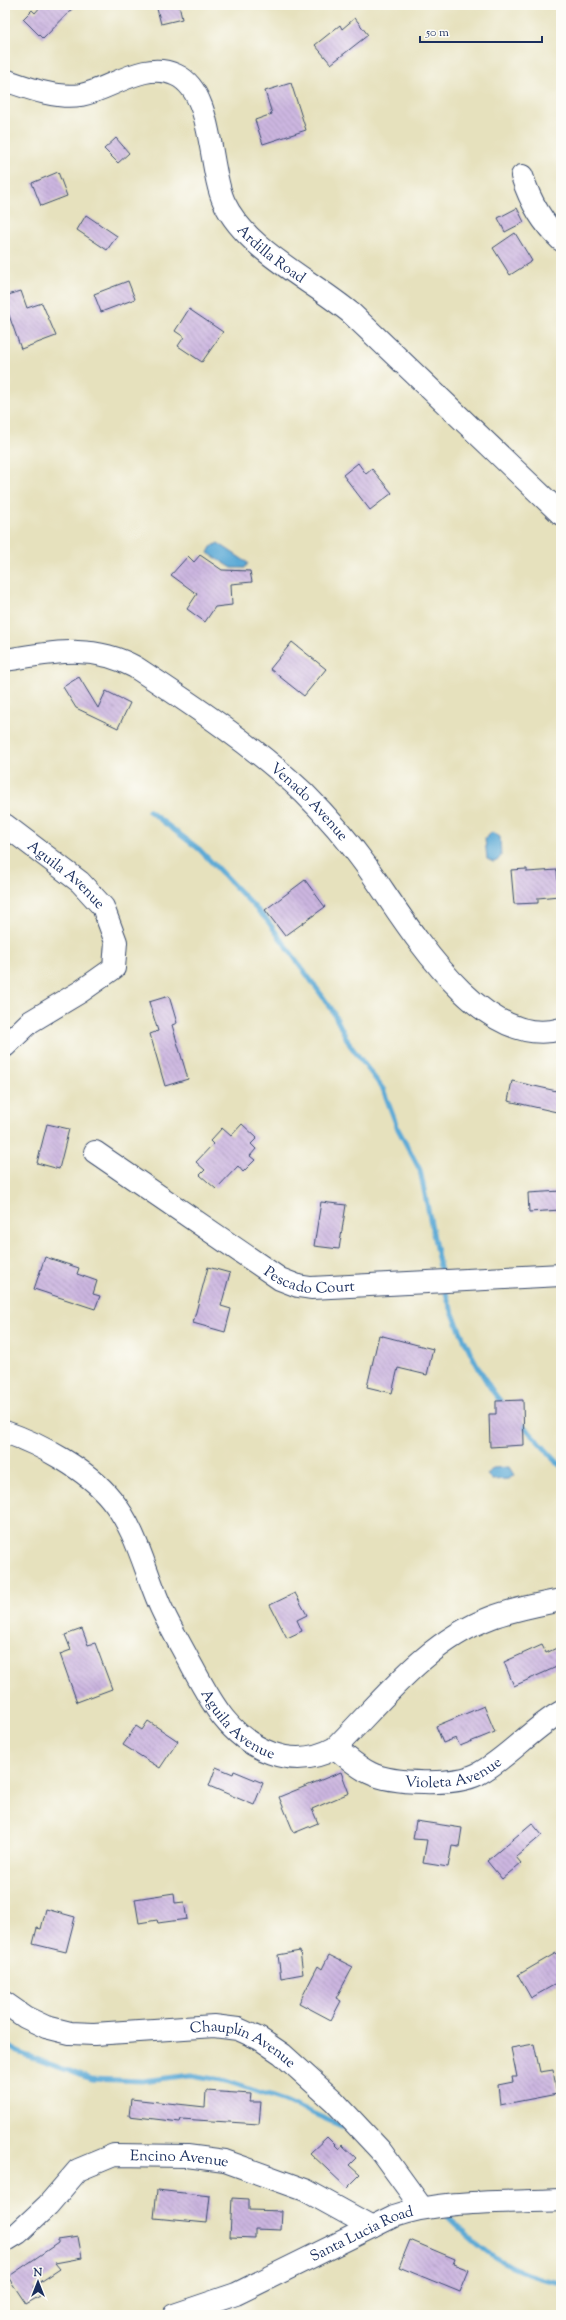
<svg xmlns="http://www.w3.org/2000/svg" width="566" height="2320" viewBox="0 0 566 2320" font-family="'Sorts Mill Goudy',serif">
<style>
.water{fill:#5daad6;stroke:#3c6c9a}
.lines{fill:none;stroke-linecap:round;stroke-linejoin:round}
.stream{stroke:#5daad6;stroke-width:5}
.building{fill:url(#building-back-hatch)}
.minor-casing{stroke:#394a6c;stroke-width:24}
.minor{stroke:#fff;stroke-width:22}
.labels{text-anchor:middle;stroke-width:3;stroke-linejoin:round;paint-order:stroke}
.street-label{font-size:15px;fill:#1b2f5e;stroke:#fdfcf7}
</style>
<defs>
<pattern id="building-back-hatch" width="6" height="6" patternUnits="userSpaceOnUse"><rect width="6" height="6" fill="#ccb6e0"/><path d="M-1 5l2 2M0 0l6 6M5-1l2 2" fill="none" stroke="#a594b9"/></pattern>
</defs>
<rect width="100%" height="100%" fill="#fdfcf7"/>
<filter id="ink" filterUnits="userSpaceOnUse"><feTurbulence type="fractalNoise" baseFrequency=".025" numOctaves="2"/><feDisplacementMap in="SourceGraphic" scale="8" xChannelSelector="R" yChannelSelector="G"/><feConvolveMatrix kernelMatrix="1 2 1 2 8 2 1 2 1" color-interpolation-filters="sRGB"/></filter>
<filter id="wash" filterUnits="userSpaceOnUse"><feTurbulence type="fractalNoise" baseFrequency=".012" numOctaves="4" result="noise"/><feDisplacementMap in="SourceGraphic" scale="16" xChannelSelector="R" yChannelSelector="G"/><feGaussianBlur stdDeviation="0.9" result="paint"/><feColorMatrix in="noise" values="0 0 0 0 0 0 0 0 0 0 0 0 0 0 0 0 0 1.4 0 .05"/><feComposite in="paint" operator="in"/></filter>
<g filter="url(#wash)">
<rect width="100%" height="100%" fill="#e6e1bd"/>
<path class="water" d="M 218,543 L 248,563 L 245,568 L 232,568 L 208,553 L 211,547 Z
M 492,832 L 500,837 L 501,856 L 497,861 L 493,862 L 487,859 L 485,839 Z
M 509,1467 L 514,1475 L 509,1479 L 492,1480 L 487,1475 L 493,1468 Z"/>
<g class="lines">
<path class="stream" d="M 149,811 L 199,849 L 267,920 L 331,1008 L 350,1045 L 383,1089 L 398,1129 L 420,1170 L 442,1277
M 444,1286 C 451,1316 483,1384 504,1405
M 519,1421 L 561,1466
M 5,2043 L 17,2052 L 91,2079 L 142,2081 L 191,2075 L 226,2081 L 285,2101 L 348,2129
M 443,2212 C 481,2250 507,2273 561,2283"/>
</g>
<g id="blocks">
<path class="building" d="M 42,5 L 76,5 L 43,39 L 23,19 L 32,10 L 35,13 Z
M 156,5 L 179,5 L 182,19 L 161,24 Z
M 355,18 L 368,35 L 331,64 L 315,45 L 340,25 L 342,29 Z
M 291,83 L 306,130 L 263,144 L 255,120 L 272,114 L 265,91 Z
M 116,138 L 129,153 L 118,163 L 104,149 Z
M 58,172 L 67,196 L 41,206 L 32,183 Z
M 517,208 L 524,222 L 505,232 L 498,218 Z
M 86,215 L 117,236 L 107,250 L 77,230 Z
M 515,233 L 532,261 L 510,275 L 493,248 Z
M 128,281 L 135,299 L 101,312 L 94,294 Z
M 21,291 L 27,308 L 42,303 L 56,336 L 21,349 L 5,304 L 5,296 Z
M 189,309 L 223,332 L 202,362 L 178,346 L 184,337 L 175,331 Z
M 358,463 L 366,474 L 372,469 L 392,493 L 370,510 L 343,475 Z
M 200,555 L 222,570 L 250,571 L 252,582 L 231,584 L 232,605 L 215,607 L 205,622 L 187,609 L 197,594 L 171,575 L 188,556 L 194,562 Z
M 292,642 L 326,669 L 304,696 L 270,669 Z
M 79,677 L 98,708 L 106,691 L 130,703 L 118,728 L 76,708 L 63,687 Z
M 527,869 L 527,872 L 557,870 L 559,896 L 538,898 L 538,903 L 514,904 L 511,870 Z
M 305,880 L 325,907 L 285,936 L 265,910 Z
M 169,996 L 177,1023 L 172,1025 L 188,1079 L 165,1086 L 150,1034 L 158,1031 L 149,1002 Z
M 512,1081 L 561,1092 L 561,1113 L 508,1101 Z
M 47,1124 L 69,1129 L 59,1169 L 37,1163 Z
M 242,1124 L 257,1138 L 251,1144 L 256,1149 L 250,1156 L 255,1160 L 243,1172 L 238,1166 L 216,1189 L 200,1175 L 205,1170 L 196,1162 L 213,1144 L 210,1141 L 222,1128 L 231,1136 Z
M 561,1191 L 561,1210 L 529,1212 L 528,1193 Z
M 321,1202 L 346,1205 L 339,1249 L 314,1246 Z
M 45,1257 L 79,1268 L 77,1274 L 97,1281 L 93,1294 L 100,1296 L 95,1309 L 34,1289 Z
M 208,1267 L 230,1273 L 221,1306 L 231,1309 L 225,1332 L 193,1323 Z
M 379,1335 L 433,1349 L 427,1375 L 398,1368 L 392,1393 L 367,1387 Z
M 523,1400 L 524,1445 L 490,1447 L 489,1414 L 496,1414 L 496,1401 Z
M 295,1593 L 307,1615 L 297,1620 L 302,1631 L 287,1638 L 270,1605 Z
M 82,1629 L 88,1645 L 95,1643 L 112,1689 L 77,1702 L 60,1654 L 71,1650 L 65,1635 Z
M 542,1645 L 546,1653 L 561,1646 L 561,1665 L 514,1686 L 504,1662 Z
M 484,1706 L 495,1732 L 460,1746 L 456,1738 L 443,1743 L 436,1726 Z
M 148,1721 L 178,1741 L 160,1768 L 123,1745 L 136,1726 L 142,1730 Z
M 216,1767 L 233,1774 L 234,1771 L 263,1783 L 254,1805 L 209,1786 Z
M 341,1772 L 349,1793 L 312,1809 L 318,1823 L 294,1833 L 279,1797 Z
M 416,1821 L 462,1828 L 459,1847 L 452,1846 L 448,1867 L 423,1863 L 427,1840 L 413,1839 Z
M 532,1823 L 542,1835 L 516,1857 L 521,1863 L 502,1879 L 487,1861 Z
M 174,1893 L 175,1903 L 184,1902 L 187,1919 L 158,1923 L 157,1920 L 139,1923 L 135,1899 Z
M 46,1909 L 75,1917 L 66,1952 L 33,1944 L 37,1928 L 41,1929 Z
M 300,1951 L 303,1974 L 281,1978 L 278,1955 Z
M 556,1953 L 561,1961 L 561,1981 L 531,1998 L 518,1975 Z
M 329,1955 L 353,1967 L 336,1998 L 341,2001 L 331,2020 L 299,2003 L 318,1966 L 322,1969 Z
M 534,2044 L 540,2072 L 553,2070 L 557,2094 L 500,2105 L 498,2085 L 513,2082 L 512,2077 L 517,2077 L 511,2048 Z
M 206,2091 L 251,2094 L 250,2102 L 261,2102 L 259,2124 L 181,2119 L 180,2122 L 129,2116 L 131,2099 L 205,2107 Z
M 327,2137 L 339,2149 L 342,2145 L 356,2158 L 349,2165 L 360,2175 L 347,2188 L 310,2153 Z
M 157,2190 L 210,2196 L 207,2223 L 154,2218 Z
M 232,2198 L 249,2199 L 249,2210 L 282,2211 L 281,2230 L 255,2229 L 255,2238 L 230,2237 Z
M 78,2237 L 82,2258 L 55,2263 L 60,2269 L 33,2287 L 40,2296 L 26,2304 L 8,2277 L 58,2243 L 58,2240 Z
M 410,2240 L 455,2259 L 453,2264 L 469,2270 L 460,2292 L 399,2267 Z"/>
</g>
</g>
<g filter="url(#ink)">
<use href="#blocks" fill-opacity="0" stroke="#394a6c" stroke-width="1"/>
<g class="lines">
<g class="minor-casing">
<g id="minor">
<path id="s1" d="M 5,80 C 28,88 56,99 81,95 C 112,89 144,60 176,75 C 214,92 208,167 224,202 C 246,250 312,280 352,314 L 561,514"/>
<path d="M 522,176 C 530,201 541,222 561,240"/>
<path id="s2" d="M 5,660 C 51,653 92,643 135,667 C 193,705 253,745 304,793 C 326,815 347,839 365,864 C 404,918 479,1053 561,1029"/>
<path id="s3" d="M 5,825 L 80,882 L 103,907 L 116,942 L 114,968 L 80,992 L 30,1022 L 5,1046"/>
<path id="s4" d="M 95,1152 L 280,1279 L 298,1286 L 311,1288 L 561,1275"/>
<path id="s5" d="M 5,1432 C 40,1444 88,1470 111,1499 C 136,1529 144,1568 159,1603 C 167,1622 178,1640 188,1659 C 209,1698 227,1737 271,1753 C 293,1761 315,1759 335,1748 C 382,1701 426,1642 490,1618 C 513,1609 537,1605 561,1600"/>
<path id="s6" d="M 335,1748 C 346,1756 357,1767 370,1773 C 392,1784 455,1786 478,1774 C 508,1758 531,1729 561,1712"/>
<path id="s7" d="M 5,2003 L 25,2017 L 46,2027 L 70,2033 L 94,2034 L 214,2026 L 238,2029 L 260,2039 L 282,2054 L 334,2101 L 380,2150 L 422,2208"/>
<path id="s8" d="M 5,2241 L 18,2233 L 48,2205 L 78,2170 L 114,2155 L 187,2156 L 225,2161 L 305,2190 L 372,2227"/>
<path id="s9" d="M 174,2315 L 236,2294 L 394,2216 C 443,2199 509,2203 561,2200"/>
</g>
</g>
<use href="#minor" class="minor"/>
</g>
</g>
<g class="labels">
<g class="street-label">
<text dy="5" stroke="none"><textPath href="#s1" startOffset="389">Ardilla Road</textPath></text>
<text dy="5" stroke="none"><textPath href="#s2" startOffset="354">Venado Avenue</textPath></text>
<text dy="5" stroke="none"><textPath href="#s3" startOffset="79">Aguila Avenue</textPath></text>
<text dy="5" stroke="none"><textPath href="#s4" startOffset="254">Pescado Court</textPath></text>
<text dy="5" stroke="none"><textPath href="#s5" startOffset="389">Aguila Avenue</textPath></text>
<text dy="5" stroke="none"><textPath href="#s6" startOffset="129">Violeta Avenue</textPath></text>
<text dy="5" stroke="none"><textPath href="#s7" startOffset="250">Chauplin Avenue</textPath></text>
<text dy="5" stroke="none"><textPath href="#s8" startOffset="207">Encino Avenue</textPath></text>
<text dy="5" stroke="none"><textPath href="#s9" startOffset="205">Santa Lucia Road</textPath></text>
</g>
</g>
<rect width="566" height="2320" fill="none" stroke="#fdfcf7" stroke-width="20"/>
<g transform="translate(38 2282)" stroke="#fdfcf7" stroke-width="3" paint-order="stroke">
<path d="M0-3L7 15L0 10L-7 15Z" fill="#1b2f5e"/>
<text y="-6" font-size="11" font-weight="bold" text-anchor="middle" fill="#1b2f5e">N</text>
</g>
<path d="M420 36v6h122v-6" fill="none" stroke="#1b2f5e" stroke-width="2"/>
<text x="426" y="36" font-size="12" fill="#1b2f5e" stroke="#fdfcf7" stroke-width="3" paint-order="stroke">50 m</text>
</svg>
